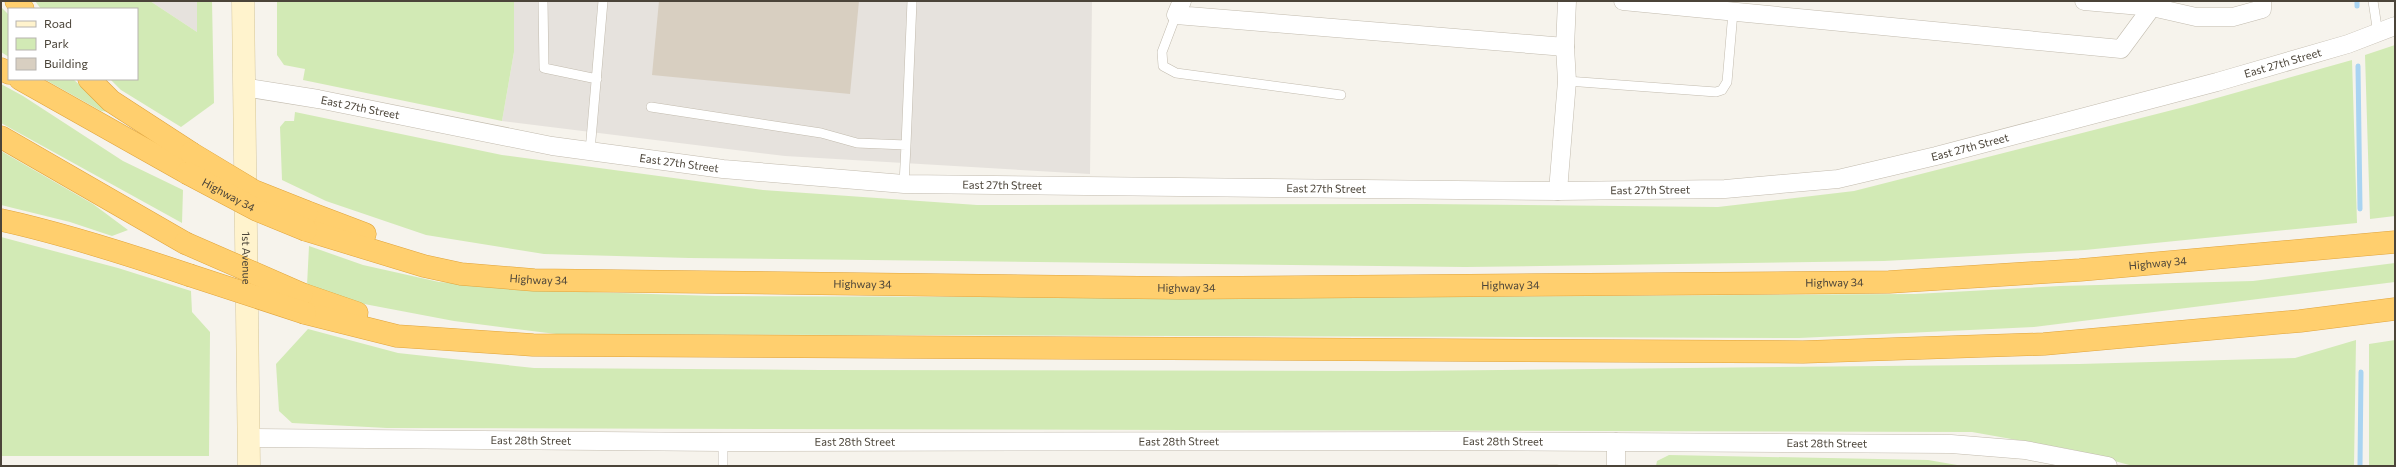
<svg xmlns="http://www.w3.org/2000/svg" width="2396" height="467" viewBox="0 0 2396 467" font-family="Commissioner,sans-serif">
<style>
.residential{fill:#eae5da}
.industrial{fill:#e6e2dd}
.green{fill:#d2eab5}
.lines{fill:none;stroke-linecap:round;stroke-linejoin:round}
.stream{stroke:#a9d4f2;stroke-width:5}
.building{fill:#d8cfc1}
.lane-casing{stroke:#c2bbae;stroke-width:10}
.street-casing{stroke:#c2bbae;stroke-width:19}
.secondary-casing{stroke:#d6c79b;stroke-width:23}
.highway-casing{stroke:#e0a43c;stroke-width:23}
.lane{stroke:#fff;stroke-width:9}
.street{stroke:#fff;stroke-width:18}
.secondary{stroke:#fff3cd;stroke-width:22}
.highway{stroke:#ffcf6e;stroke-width:22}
.highway-bridge-casing{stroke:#e0a43c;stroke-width:23;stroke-linecap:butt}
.highway-bridge{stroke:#ffcf6e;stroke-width:22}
.labels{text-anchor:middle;stroke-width:3.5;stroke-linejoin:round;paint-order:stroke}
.street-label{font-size:11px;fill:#4b4439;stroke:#fff}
</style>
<rect width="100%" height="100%" fill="#f6f3ec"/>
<path class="residential" d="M 1557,464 L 1561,466 L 1130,466 Z"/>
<path class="industrial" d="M 150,1 L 197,1 L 197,32 Z
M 514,1 L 1092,1 L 1090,174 L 785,156 L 502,121 L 514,52 Z"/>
<path class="green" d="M 35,1 L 150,1 L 197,32 L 197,1 L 212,1 L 214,103 L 181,127 L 121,90 L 110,79 L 137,79 L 137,9 L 41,9 Z
M 277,1 L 514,1 L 514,52 L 502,121 L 303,80 L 305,69 L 284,65 L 277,55 Z
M 1,7 L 9,15 L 9,57 L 1,52 Z
M 2395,45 L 2395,216 L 2370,219 L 2365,55 Z
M 2352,60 L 2357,223 L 2085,250 L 1884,261 L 1465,267 L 689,258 L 544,254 L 426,235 L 326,201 L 282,180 L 280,127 L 285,121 L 294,121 L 295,112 L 502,155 L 763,190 L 977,205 L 1424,204 L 1718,207 L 1854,191 L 2192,105 Z
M 44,79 L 73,79 L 110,112 L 101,111 Z
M 1,84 L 23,96 L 123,161 L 183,190 L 182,223 L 1,123 Z
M 1,151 L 93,204 L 128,230 L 112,236 L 70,222 L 1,205 Z
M 1,237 L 118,268 L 191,291 L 192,312 L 210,332 L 209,456 L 1,456 Z
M 309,246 L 363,265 L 439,282 L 555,291 L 715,296 L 1266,298 L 1915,294 L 2060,286 L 2253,281 L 2395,263 L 2395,282 L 2034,327 L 1799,338 L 556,334 L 454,321 L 359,303 L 307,286 Z
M 308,329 L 398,353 L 534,368 L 820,370 L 1397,371 L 2079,364 L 2295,358 L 2356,340 L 2354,466 L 2133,466 L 2074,450 L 1972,432 L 387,428 L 292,423 L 279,411 L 276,364 Z
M 2395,340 L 2395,466 L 2369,466 L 2369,344 Z
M 1669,455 L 1928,460 L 1963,466 L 1656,466 L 1657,461 Z"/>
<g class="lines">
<path class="stream" d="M 2357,6 L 2357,1
M 2358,66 L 2360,209
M 2360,466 L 2361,372"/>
</g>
<path class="building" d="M 659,1 L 859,1 L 850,94 L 652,75 Z"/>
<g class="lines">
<g class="lane-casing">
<path id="lane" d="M 543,1 L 544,68 L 597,79
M 2373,1 L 2378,34
M 1176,15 L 1162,52 L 1163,66 L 1176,73 L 1341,95
M 1567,81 L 1716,92 L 1722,90 L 1727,82 L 1733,12
M 651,107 L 821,133 L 857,143 L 906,145 L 904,184
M 906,145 L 912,1
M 590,151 L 603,1
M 723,442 L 723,466"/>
</g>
<g class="street-casing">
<g id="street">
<path d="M 1182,1 L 1176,15 L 1565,47"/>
<path d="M 1623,1 L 2121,49 L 2152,7"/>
<path d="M 2084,1 L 2152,7 L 2196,17 L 2233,17 L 2262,9 L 2262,1"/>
<path id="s1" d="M 243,87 L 318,99 L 552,146 L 723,169 L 904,184 L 1558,191 L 1725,189 L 1838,179 L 1936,156 L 2217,82 L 2348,44 L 2395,26"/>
<path d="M 1558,191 L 1567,81 L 1565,47 L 1567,1"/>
<path id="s2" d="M 249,438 L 723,442 L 1458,441 L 1951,444 L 2025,450 L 2108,466"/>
<path d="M 1616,442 L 1616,466"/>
</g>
</g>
<g class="secondary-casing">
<g id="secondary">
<path id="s3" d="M 243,1 L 249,466"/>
</g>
</g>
<g class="highway-casing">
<g id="highway">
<path d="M 16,1 L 23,9"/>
<path d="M 1,69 L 9,73"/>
<path d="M 20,79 L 187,173"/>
<path d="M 89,79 L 111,101 L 191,153"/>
<path d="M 1,137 L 185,243"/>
<path d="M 307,212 L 365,234"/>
<path d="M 1,220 C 65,234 127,254 189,275"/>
<path id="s4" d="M 306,230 L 424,266 L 461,274 L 534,280 L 1179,288 L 1889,282 L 2080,270 L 2395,242"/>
<path d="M 302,294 L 357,313"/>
<path d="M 305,313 L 397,336 L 533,345 L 1803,352 L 2044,344 L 2300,321 L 2395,309"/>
</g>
</g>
<use href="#lane" class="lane"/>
<use href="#street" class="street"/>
<use href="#secondary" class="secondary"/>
<use href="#highway" class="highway"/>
<g class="highway-bridge-casing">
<g id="highway-bridge">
<path d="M 191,153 L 254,191 L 307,212"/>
<path id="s5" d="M 187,173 L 257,210 L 306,230"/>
<path d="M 185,243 L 302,294"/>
<path d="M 189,275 L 305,313"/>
</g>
</g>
<use href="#highway-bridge" class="highway-bridge"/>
</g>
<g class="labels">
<g class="street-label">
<text dy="4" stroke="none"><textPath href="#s1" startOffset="2063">East 27th Street</textPath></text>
<text dy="4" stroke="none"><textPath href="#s1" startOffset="119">East 27th Street</textPath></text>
<text dy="4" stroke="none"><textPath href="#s1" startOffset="1739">East 27th Street</textPath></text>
<text dy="4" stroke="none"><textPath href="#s1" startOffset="443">East 27th Street</textPath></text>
<text dy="4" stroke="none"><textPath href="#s1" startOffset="767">East 27th Street</textPath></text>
<text dy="4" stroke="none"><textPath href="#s1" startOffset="1091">East 27th Street</textPath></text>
<text dy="4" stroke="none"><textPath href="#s1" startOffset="1415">East 27th Street</textPath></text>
<text dy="4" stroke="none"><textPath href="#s5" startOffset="47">Highway 34</textPath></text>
<text dy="4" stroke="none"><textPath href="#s3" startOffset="257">1st Avenue</textPath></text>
<text dy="4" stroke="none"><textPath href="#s4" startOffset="1859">Highway 34</textPath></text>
<text dy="4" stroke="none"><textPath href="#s4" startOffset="239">Highway 34</textPath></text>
<text dy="4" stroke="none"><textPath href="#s4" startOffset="1535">Highway 34</textPath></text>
<text dy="4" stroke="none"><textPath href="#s4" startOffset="563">Highway 34</textPath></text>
<text dy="4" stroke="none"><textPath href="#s4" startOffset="1211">Highway 34</textPath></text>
<text dy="4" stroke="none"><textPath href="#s4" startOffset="887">Highway 34</textPath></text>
<text dy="4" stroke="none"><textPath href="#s2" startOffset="282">East 28th Street</textPath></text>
<text dy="4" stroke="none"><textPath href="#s2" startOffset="930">East 28th Street</textPath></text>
<text dy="4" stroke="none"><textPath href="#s2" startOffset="1254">East 28th Street</textPath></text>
<text dy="4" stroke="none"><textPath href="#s2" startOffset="606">East 28th Street</textPath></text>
<text dy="4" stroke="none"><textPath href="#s2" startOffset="1578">East 28th Street</textPath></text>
</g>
</g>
<rect width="2396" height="467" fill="none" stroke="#4b4439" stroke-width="4"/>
<rect x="8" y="8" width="130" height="72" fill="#ffffff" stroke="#b7b4b0"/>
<rect x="16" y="21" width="20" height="6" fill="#fff3cd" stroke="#b7b4b0"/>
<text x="44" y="28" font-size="12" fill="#4b4439">Road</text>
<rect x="16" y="38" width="20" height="12" fill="#d2eab5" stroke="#b7b4b0"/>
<text x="44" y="48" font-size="12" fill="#4b4439">Park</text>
<rect x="16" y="58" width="20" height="12" fill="#d8cfc1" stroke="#b7b4b0"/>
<text x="44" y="68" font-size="12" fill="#4b4439">Building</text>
</svg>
